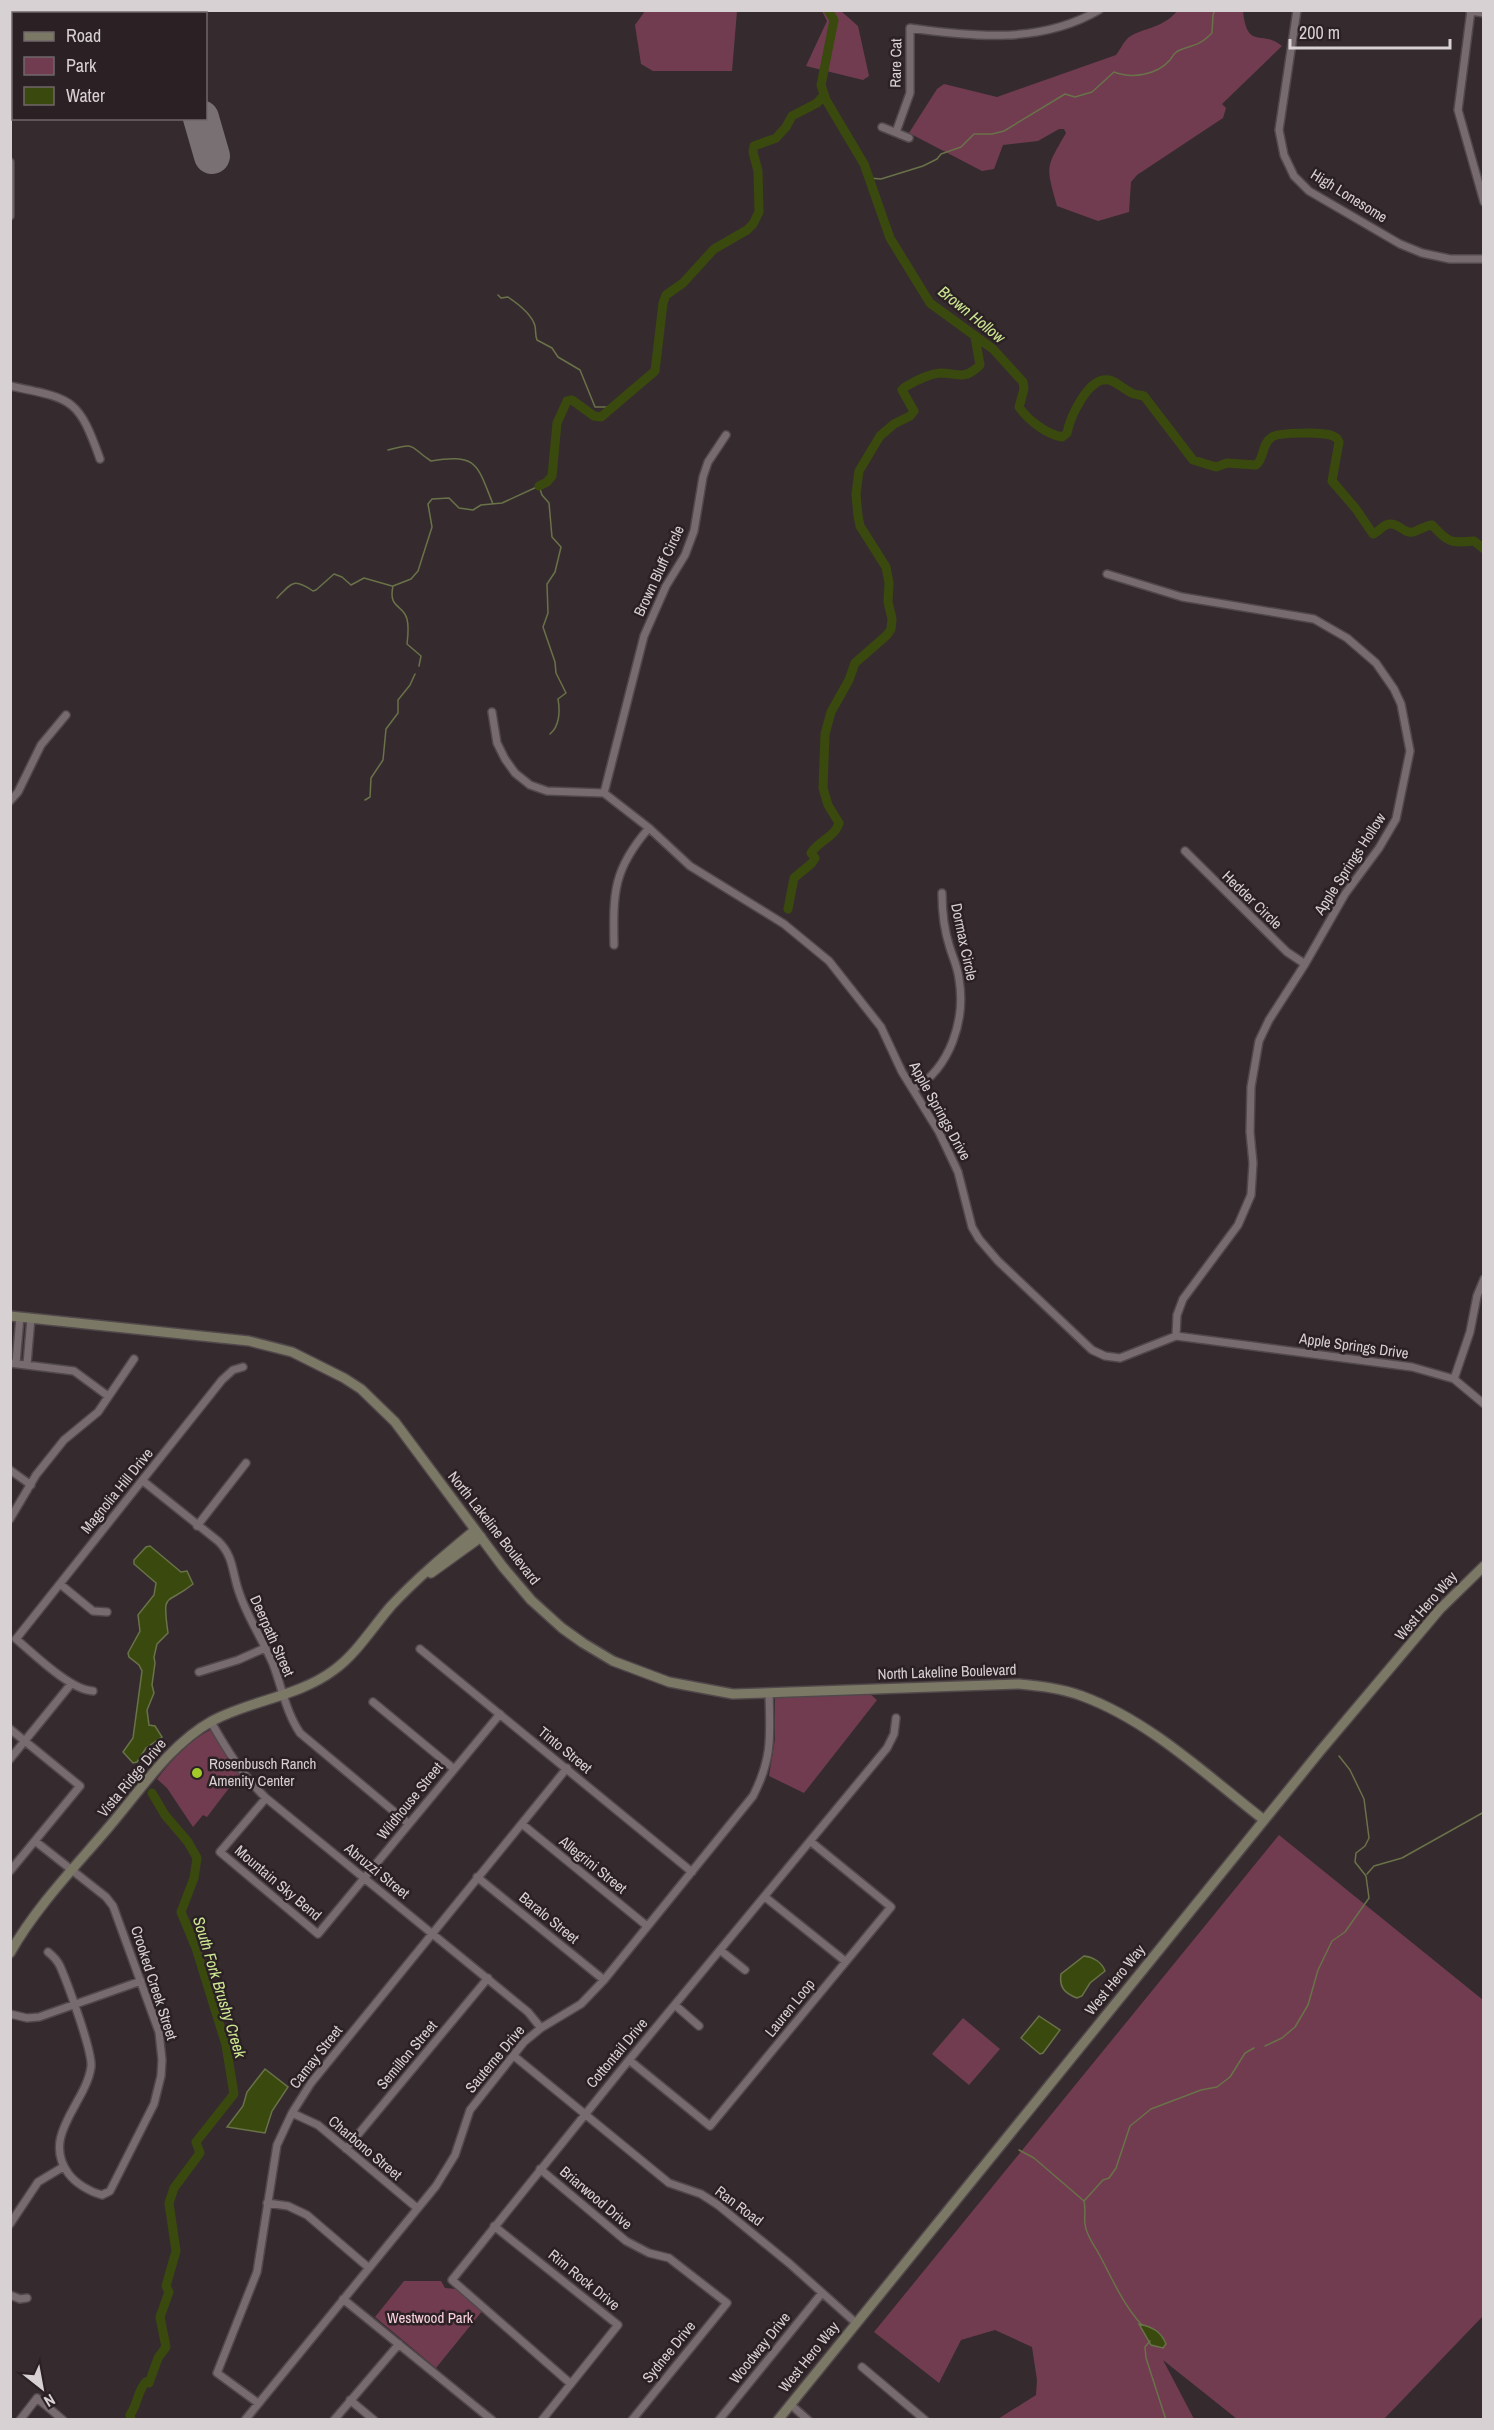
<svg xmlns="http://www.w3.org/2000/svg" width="1494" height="2430" viewBox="0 0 1494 2430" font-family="'Archivo Narrow',sans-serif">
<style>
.green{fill:#713c50}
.water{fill:#3a4a0e;stroke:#697249;stroke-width:1.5}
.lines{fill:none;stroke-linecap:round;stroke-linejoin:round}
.stream{stroke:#697249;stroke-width:1.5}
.river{stroke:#3a4a0e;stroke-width:9}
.runway{stroke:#787072;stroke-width:36}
.street-casing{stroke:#51484b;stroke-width:10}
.secondary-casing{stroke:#51484b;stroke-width:12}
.street{stroke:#786b6f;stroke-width:7}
.secondary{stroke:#7b7865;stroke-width:9}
.poi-dot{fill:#a2c929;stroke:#2b2124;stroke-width:2}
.labels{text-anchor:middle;stroke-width:5;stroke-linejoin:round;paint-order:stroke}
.street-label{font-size:15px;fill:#d8d1d3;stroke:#2b2124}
.poi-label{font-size:15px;fill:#d8d1d3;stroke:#2b2124;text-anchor:start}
.park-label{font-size:15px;fill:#f9d2de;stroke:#2b2124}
.water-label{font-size:16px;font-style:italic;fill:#cde892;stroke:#2b2124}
</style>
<rect width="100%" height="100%" fill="#352b2e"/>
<path class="green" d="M 645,11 L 737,11 L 732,71 L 653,71 L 641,64 L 635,25 Z
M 822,11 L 841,11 L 858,26 L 869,76 L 863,80 L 806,66 L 827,21 Z
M 1177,11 L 1243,11 C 1247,51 1262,29 1282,46 L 1222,104 L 1226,108 L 1223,118 L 1137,175 L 1131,182 L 1129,212 L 1098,221 L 1057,206 C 1046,166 1045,169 1066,133 L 1064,129 L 1059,129 L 1038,141 L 1003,145 L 994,169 L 982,171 L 909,133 L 937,89 L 944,84 L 997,97 L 1116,55 C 1120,50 1123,43 1127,39 C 1138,28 1162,30 1177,11 Z
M 869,1693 L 877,1700 L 804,1793 L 769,1776 L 775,1739 L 775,1698 Z
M 210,1730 L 239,1775 L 207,1817 L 203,1815 L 193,1827 L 167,1788 L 157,1779 C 171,1761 189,1741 210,1730 Z
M 1279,1835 L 1483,2000 L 1483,2316 L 1384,2419 L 1237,2419 L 1163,2360 L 1194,2419 L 998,2419 L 1036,2395 L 1037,2380 L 1032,2347 L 995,2330 L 961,2340 L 939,2383 L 874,2332 Z
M 963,2018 L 1000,2049 L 969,2085 L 932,2054 Z
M 404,2281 L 441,2281 L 445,2288 L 456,2289 L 483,2310 L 436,2368 L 375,2317 Z"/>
<path class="water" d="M 150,1546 L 181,1572 L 187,1571 L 193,1584 C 166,1606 162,1590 168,1633 L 157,1644 L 154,1657 L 155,1663 L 152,1685 L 154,1693 L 147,1710 L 149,1725 L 155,1726 L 162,1737 L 146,1748 L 137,1762 L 133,1763 L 123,1752 L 133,1738 L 142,1671 L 139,1665 L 129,1657 L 128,1653 L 140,1631 L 138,1615 L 154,1595 L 156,1583 L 134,1564 L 134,1560 L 146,1547 Z
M 1084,1956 C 1093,1957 1102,1962 1105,1971 L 1090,1983 L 1082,1996 L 1077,1998 C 1064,1993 1059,1987 1061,1974 Z
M 1039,2016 L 1060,2030 L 1043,2053 L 1040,2054 L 1021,2038 Z
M 265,2069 L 288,2087 L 272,2111 L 265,2133 L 227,2127 L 243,2106 L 247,2092 Z
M 1139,2324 C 1152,2327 1161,2331 1166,2344 L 1163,2348 L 1151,2345 Z"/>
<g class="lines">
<path class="stream" d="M 869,178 L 881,179 L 923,166 L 937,159 L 941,154 L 961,147 L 974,134 L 992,134 L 1004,131 L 1065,94 L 1075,97 L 1092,92 L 1114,72 C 1132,79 1157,75 1170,60 C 1173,56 1174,52 1180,50 C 1195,44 1199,46 1212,33 L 1213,15 L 1215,10
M 498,295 L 501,298 L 508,297 C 517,303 532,314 535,326 C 536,331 535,335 537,340 L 552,348 L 558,357 L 580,370 L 595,407 L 613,407
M 388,450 C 418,442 408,446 431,461 C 478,453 477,465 493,504
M 277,598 C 292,582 294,578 313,591 L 316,590 L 334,574 L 342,577 L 351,585 L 364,578 L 392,586
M 419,666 L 421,656 L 407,644 C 408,636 409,627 407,619 C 403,604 388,609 393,586 L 411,579 L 418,571 L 432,527 L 428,504 L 432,499 L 449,498 L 459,508 L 473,510 L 481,505 L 502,503 L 539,486 L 542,495 L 549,503 L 552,537 L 561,547 L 555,572 L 547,584 L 548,613 L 543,627 L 555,662 L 556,673 L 566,693 L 558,699 C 560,710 560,726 550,734
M 365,800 L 370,797 L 371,778 L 383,760 L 386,729 L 398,713 L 398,700 L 410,685 L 415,674
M 1367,1874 L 1374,1866 L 1402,1858 L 1484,1812
M 1265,2046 L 1282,2038 L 1295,2027 L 1308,2005 L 1318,1970 L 1332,1941 L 1345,1932 L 1369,1898 L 1366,1876 L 1355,1862 L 1356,1853 L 1365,1846 L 1369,1838 L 1364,1799 L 1350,1770 L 1339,1756
M 1019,2150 L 1034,2158 L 1084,2201
M 1141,2324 C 1122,2303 1112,2278 1099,2254 C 1094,2245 1086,2235 1085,2224 C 1084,2216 1086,2209 1084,2201 L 1103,2180 L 1109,2178 L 1116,2168 L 1130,2126 L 1151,2109 L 1201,2090 L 1217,2087 L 1230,2077 L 1245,2053 L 1254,2048
M 1150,2341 L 1145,2347 L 1146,2358 L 1166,2420"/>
<path class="river" d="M 828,10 L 834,20 L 821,85 L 826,100 L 864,164 L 890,238 L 930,303 L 993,349 L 1023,382 L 1024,389 L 1019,407 C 1028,420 1046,434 1062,437 L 1067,433 C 1070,418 1088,376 1109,380 C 1118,382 1125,391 1134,394 C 1137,395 1141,395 1144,396 L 1193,460 L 1216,467 L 1227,463 L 1256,465 C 1265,458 1261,444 1272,437 C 1280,432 1324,432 1333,436 C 1337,438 1337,438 1339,442 L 1332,481 L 1356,509 L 1373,534 C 1379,532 1383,524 1390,524 C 1399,523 1404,534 1413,532 C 1420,530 1424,526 1432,525 C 1449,543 1450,543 1474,541 L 1484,549
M 539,486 L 547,482 L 552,476 L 557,423 L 567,401 L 572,400 L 594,416 L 601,417 L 655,371 L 663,303 L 666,295 L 683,283 L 714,249 L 747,230 L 753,224 L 759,212 L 758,171 L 753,152 L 754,146 L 776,138 L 786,127 L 792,116 L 817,103 L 824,95
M 788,909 L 794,878 L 812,863 L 815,858 L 811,853 C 818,841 835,837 839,823 L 828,805 L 823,788 L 825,734 L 831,712 L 849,680 L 855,663 L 887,635 L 891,629 L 892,619 L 888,602 L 889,583 L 886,567 L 860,526 L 858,516 L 856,494 L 859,471 L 880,436 L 894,424 L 910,416 L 914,411 L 902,390 L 905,387 C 915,381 929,374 940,373 C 958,373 964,381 980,365 L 975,337
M 131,2420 L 130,2415 C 138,2404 137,2391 146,2382 L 149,2383 L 158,2358 L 166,2347 L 160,2317 L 169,2292 L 166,2286 L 176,2251 L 169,2203 L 174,2188 L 200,2153 L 196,2142 L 234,2094 L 226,2045 L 196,1948 L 181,1912 L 194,1878 L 197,1858 L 188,1842 L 165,1815 L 152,1793"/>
<path class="runway" d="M 170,10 L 171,14
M 201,118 L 212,156"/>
<g class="street-casing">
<path id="street" d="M 1297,10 L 1279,130 L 1284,155 L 1294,176 L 1309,191 L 1400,244 L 1422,253 L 1450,259 L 1484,259
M 1471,10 L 1458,110 L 1484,202
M 1470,11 L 1484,13
M 882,127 L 909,138
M 896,132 L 910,93 L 910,28 C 974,37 1041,44 1099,10
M 10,162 L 10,216
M 10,386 C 72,399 78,397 100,459
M 1107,574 L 1182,597 L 1314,619 L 1347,638 L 1376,663 L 1394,689 L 1401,704 L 1410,751 L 1396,819 L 1379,848 L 1345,894 L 1305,964 L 1269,1020 L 1259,1041 L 1251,1087 L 1250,1132 L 1253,1163 L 1251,1195 L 1238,1225 L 1183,1299 L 1177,1315 L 1176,1336
M 492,712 L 497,743 L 505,759 L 515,773 L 530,785 L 547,791 L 604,793 L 649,828 L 690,866 L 784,924 L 829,961 L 881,1027 L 902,1072 L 939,1132 L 958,1172 L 972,1227 L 979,1239 L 998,1261 L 1092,1350 L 1105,1356 L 1120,1358 L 1176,1336 L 1412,1367 L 1454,1379 L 1484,1404
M 604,793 L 644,636 L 666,586 L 685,555 L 694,531 L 703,477 L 708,462 L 726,435
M 10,801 L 18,792 L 41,745 L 66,715
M 1185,851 L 1287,952 L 1305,964
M 614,945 C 613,893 613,869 649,828
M 914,1089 C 950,1068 966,1020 959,979 C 958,968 953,958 950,948 C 944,930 942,912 942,893
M 10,1363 L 74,1371 L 108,1396
M 16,1363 L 20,1317
M 27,1364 L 31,1318
M 1454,1379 L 1470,1332 L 1477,1296 L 1484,1279
M 10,1470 L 31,1485
M 143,1481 L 218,1541 C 234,1556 232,1573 239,1592 C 247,1617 263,1640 273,1664 C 282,1688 286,1712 300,1733 L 409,1824
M 10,1519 L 36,1475 L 64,1440 L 98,1412 L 134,1359
M 197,1526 L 246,1463
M 60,1584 L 93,1611 L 107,1612
M 420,1649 L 692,1872
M 199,1672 L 238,1660 L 265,1648
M 93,1691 C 70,1690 34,1654 16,1639 L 222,1380 L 233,1370 L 243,1367
M 373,1702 L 454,1769
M 211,1722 C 227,1750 242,1775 266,1798 L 528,2012 L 541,2028
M 10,1729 L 80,1786 L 10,1871
M 10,1759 L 71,1684
M 266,1798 L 220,1852 L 318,1934 L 500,1714
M 522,1824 L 647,1926
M 35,1841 L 106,1897 L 113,1906 L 159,2032 L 162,2060 L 161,2076 L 154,2104 L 110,2191 L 102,2195 C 90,2192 75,2183 68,2173 C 41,2135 86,2103 91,2067 C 93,2052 67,1982 60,1966 C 57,1960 53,1956 48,1952
M 477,1877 L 604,1980
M 765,1897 L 845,1961
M 720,1950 L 745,1970
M 675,2005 L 699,2026
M 10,2014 L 27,2018 L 39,2017 L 141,1981
M 514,2056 L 669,2183 L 701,2194 L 718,2205 L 790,2264 L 856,2323
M 629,2060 L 710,2126 L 891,1907 L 810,1841
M 292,2113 L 318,2125 L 417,2208
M 346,2149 L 488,1978
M 540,2169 L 626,2241 L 649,2253 L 669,2258 L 727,2303 L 632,2420
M 267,2203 L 288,2206 L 307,2215 L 369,2268
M 10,2224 L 38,2182 L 63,2167
M 494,2226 L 618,2325 L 542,2420
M 10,2295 L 20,2299 L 27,2298
M 343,2299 L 492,2420
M 862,2367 L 925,2420
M 571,2384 L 452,2280 L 629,2060 L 887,1748 L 894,1734 L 896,1718
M 350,2400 L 374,2420
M 258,2403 L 217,2373 L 257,2272 L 277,2145 L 292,2113 L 311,2083 L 567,1768
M 790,2404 L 808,2420
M 20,2420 L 37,2398 L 63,2420
M 245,2420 L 436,2186 L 455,2155 L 470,2110 L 524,2042 L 541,2028 L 581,2004 L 604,1980 L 753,1796 C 773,1757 770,1735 769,1693
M 334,2420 L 399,2344
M 719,2420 L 822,2293"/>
</g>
<g class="secondary-casing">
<path id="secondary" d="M 10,1316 L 249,1341 L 292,1352 L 344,1378 L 361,1389 L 395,1422 L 503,1567 L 531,1600 L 562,1628 L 583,1643 L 613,1661 L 669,1682 L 733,1694 L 1018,1684 C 1039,1686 1061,1688 1082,1696 C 1150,1721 1206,1775 1264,1820
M 431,1573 L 481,1537
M 10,1953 C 36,1907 74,1868 108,1828 C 140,1791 169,1745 212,1721 C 251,1700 298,1697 334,1670 C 357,1653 372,1628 391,1606 C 417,1578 446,1554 475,1530
M 778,2420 L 1321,1750 L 1440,1609 L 1484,1566"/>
</g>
<use href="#street" class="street"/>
<use href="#secondary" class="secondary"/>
</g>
<circle class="poi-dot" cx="197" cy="1773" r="6"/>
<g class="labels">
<g class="street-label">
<text transform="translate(896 63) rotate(-89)" y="5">Rare Cat</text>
<text transform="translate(1349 196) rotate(32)" y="5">High Lonesome</text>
<text transform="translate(659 571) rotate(-65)" y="5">Brown Bluff Circle</text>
<text transform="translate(1350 864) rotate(-57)" y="5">Apple Springs Hollow</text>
<text transform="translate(1252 900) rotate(44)" y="5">Hedder Circle</text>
<text transform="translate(964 942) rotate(78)" y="5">Dormax Circle</text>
<text transform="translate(940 1111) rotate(61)" y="5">Apple Springs Drive</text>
<text transform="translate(1354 1346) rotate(8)" y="5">Apple Springs Drive</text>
<text transform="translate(117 1491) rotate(-51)" y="5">Magnolia Hill Drive</text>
<text transform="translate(494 1528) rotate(52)" y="5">North Lakeline Boulevard</text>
<text transform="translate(1426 1606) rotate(-49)" y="5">West Hero Way</text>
<text transform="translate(272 1636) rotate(66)" y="5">Deerpath Street</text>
<text transform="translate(947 1672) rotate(-2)" y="5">North Lakeline Boulevard</text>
<text transform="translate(565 1750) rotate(39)" y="5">Tinto Street</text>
<text transform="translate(132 1778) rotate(-50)" y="5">Vista Ridge Drive</text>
<text transform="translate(410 1801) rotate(-51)" y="5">Wildhouse Street</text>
<text transform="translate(593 1865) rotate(39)" y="5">Allegrini Street</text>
<text transform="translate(377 1871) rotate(39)" y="5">Abruzzi Street</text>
<text transform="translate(278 1883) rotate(40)" y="5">Mountain Sky Bend</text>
<text transform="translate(549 1918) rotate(39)" y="5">Baralo Street</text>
<text transform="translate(1115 1980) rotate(-51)" y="5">West Hero Way</text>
<text transform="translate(154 1983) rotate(72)" y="5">Crooked Creek Street</text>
<text transform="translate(790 2008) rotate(-51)" y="5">Lauren Loop</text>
<text transform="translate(617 2053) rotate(-50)" y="5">Cottontail Drive</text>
<text transform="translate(407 2055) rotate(-50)" y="5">Semillon Street</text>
<text transform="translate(316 2057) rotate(-52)" y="5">Camay Street</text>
<text transform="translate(495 2059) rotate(-50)" y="5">Sauterne Drive</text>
<text transform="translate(365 2148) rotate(40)" y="5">Charbono Street</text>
<text transform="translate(596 2198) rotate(40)" y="5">Briarwood Drive</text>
<text transform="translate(739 2206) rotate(37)" y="5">Ran Road</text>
<text transform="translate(584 2280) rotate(39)" y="5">Rim Rock Drive</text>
<text transform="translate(760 2348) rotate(-51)" y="5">Woodway Drive</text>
<text transform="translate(669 2352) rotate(-51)" y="5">Sydnee Drive</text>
<text transform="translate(809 2357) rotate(-51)" y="5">West Hero Way</text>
</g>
<g class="poi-label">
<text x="209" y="1769">Rosenbusch Ranch<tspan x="209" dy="17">Amenity Center</tspan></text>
</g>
<g class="park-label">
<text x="430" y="2323">Westwood Park</text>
</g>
<g class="water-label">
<text transform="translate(972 314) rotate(39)" y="6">Brown Hollow</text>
<text transform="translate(220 1987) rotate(73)" y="6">South Fork Brushy Creek</text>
</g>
</g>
<rect width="1494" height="2430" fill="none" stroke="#d8d1d3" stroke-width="24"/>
<rect x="12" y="12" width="195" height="108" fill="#2b2124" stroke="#70676a" stroke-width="1.5"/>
<rect x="24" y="32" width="30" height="9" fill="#7b7865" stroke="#70676a" stroke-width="1.5"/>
<text x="66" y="42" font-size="18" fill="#d8d1d3">Road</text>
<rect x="24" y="57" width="30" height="18" fill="#713c50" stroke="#70676a" stroke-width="1.5"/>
<text x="66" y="72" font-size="18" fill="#d8d1d3">Park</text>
<rect x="24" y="87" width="30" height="18" fill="#3a4a0e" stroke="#70676a" stroke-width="1.5"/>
<text x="66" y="102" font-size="18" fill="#d8d1d3">Water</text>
<g transform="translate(42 2388) rotate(149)" stroke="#2b2124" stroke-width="4.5" paint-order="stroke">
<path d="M0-4.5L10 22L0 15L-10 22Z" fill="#d8d1d3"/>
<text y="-9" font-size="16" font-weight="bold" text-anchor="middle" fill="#d8d1d3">N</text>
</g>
<path d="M1290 39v9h160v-9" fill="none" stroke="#d8d1d3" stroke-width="3"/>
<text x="1299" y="39" font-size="18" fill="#d8d1d3" stroke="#2b2124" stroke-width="4.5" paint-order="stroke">200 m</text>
</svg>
